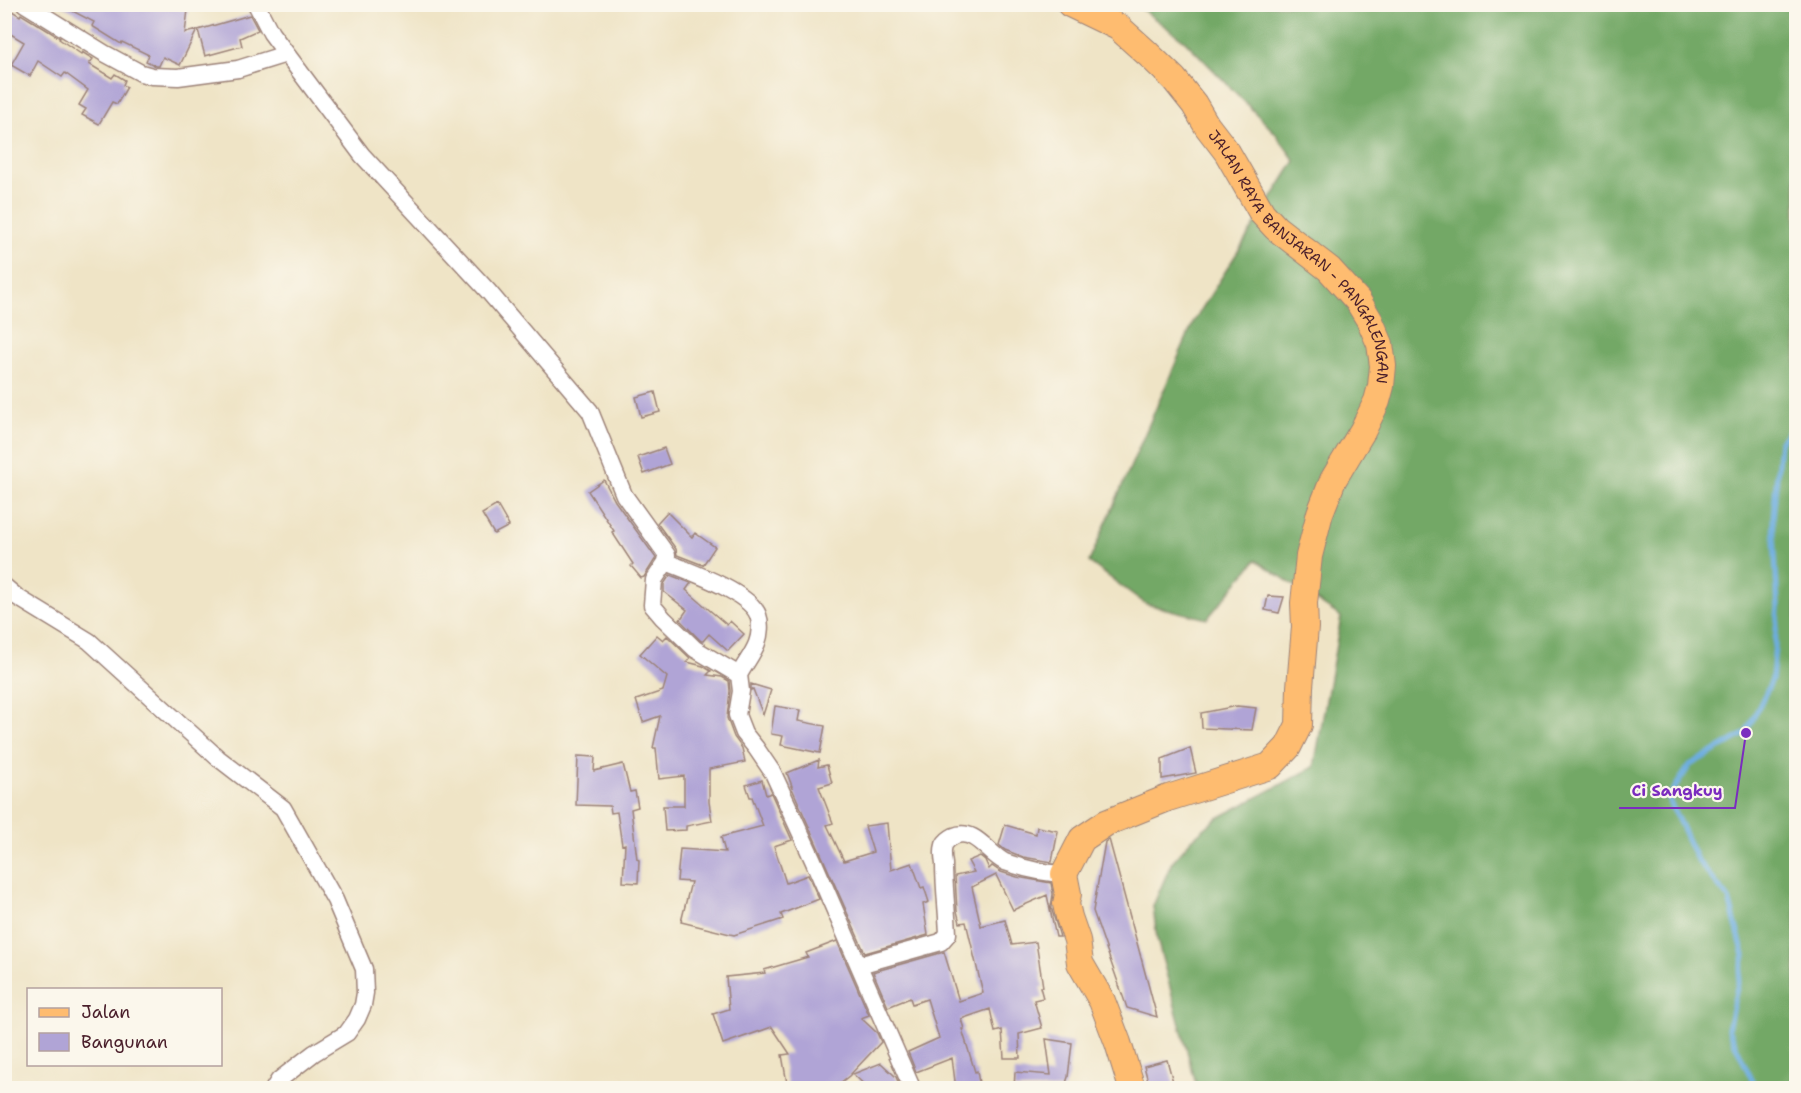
<svg xmlns="http://www.w3.org/2000/svg" width="1801" height="1093" viewBox="0 0 1801 1093" font-family="'Shantell Sans',sans-serif">
<style>
.forest{fill:#73a866;stroke:#5e6448;stroke-width:1.5}
.lines{fill:none;stroke-linecap:round;stroke-linejoin:round}
.stream{stroke:#6dade0;stroke-width:5}
.building{fill:#b0a4d6}
.street-casing{stroke:#9c8278;stroke-width:19}
.primary-casing{stroke:#9c8278;stroke-width:28}
.street{stroke:#fff;stroke-width:16}
.primary{stroke:#febc70;stroke-width:26}
.labels{text-anchor:middle;stroke-width:4.5;stroke-linejoin:round;paint-order:stroke}
.street-label{font-size:15px;fill:#4a1f2b;stroke:#fbf7ec}
.leader{fill:none;stroke:#7b2cbf;stroke-width:2}
.callout-dot{fill:#7b2cbf;stroke:#fbf7ec;stroke-width:2}
.callout-label{font-size:16px;text-anchor:middle;font-weight:bold;fill:#7b2cbf;stroke:#fbf7ec;stroke-width:4.5;stroke-linejoin:round;paint-order:stroke}
</style>
<rect width="100%" height="100%" fill="#fbf7ec"/>
<filter id="ink" filterUnits="userSpaceOnUse"><feTurbulence type="fractalNoise" baseFrequency=".0167" numOctaves="2"/><feDisplacementMap in="SourceGraphic" scale="12" xChannelSelector="R" yChannelSelector="G"/><feConvolveMatrix kernelMatrix="1 2 1 2 8 2 1 2 1" color-interpolation-filters="sRGB"/></filter>
<filter id="wash" filterUnits="userSpaceOnUse"><feTurbulence type="fractalNoise" baseFrequency=".008" numOctaves="4" result="noise"/><feDisplacementMap in="SourceGraphic" scale="24" xChannelSelector="R" yChannelSelector="G"/><feGaussianBlur stdDeviation="1.35" result="paint"/><feColorMatrix in="noise" values="0 0 0 0 0 0 0 0 0 0 0 0 0 0 0 0 0 1.4 0 .05"/><feComposite in="paint" operator="in"/></filter>
<g filter="url(#wash)">
<rect width="100%" height="100%" fill="#efe4c6"/>
<path class="forest" d="M 1136,5 L 1796,5 L 1796,1088 L 1197,1088 L 1157,939 L 1153,906 L 1172,862 L 1192,839 L 1216,819 L 1314,767 L 1341,617 L 1256,560 L 1207,619 L 1146,604 L 1089,562 L 1194,321 L 1295,161 L 1276,134 L 1185,41 Z"/>
<g class="lines">
<path class="stream" d="M 1756,1088 L 1728,1029 L 1744,955 L 1729,899 L 1697,860 L 1668,798 L 1690,765 L 1746,733 L 1772,680 L 1778,608 L 1773,518 L 1780,442 L 1796,423"/>
</g>
<g id="blocks">
<path class="building" d="M 59,4 L 168,4 L 174,8 L 188,10 L 185,33 L 197,30 L 180,65 L 163,57 L 159,66 L 156,66 L 146,61 L 149,55 L 122,42 L 121,44 L 92,26 L 94,22 Z
M 4,6 L 20,16 L 21,14 L 60,38 L 59,39 L 81,54 L 82,52 L 93,59 L 89,64 L 112,78 L 115,74 L 125,80 L 123,85 L 127,87 L 117,104 L 112,102 L 99,124 L 82,115 L 86,109 L 79,105 L 88,90 L 65,73 L 62,77 L 38,61 L 30,76 L 11,65 L 24,42 L 4,30 Z
M 250,15 L 258,30 L 240,38 L 242,46 L 205,56 L 198,30 Z
M 655,392 L 660,412 L 641,417 L 636,397 Z
M 664,448 L 670,464 L 644,474 L 638,457 Z
M 604,480 L 615,501 L 656,558 L 644,577 L 641,578 L 631,566 L 633,564 L 612,532 L 614,531 L 588,491 Z
M 497,505 L 509,526 L 494,534 L 482,514 Z
M 667,512 L 692,537 L 695,533 L 715,547 L 703,565 L 677,555 L 676,549 L 657,523 Z
M 670,575 L 691,583 L 686,590 L 727,625 L 730,621 L 744,634 L 728,651 L 709,634 L 703,641 L 701,641 L 680,620 L 687,610 L 664,592 L 664,584 Z
M 1268,596 L 1284,597 L 1279,613 L 1265,610 Z
M 657,635 L 663,640 L 667,636 L 690,658 L 687,662 L 703,666 L 711,671 L 707,675 L 722,677 L 729,681 L 730,691 L 727,718 L 734,737 L 742,748 L 745,762 L 709,769 L 709,802 L 712,821 L 686,826 L 686,830 L 665,831 L 663,806 L 684,806 L 684,776 L 659,779 L 656,748 L 653,748 L 660,716 L 643,722 L 636,700 L 663,691 L 667,677 L 640,654 Z
M 751,684 L 771,690 L 763,715 L 753,689 L 751,690 Z
M 775,706 L 800,710 L 798,721 L 825,726 L 820,753 L 781,745 L 783,736 L 771,734 Z
M 1237,706 L 1256,708 L 1252,730 L 1202,728 L 1201,713 Z
M 1190,748 L 1196,773 L 1162,779 L 1162,759 Z
M 578,756 L 595,757 L 594,771 L 623,764 L 630,792 L 635,791 L 638,807 L 631,809 L 637,859 L 639,860 L 638,883 L 623,882 L 625,844 L 622,845 L 617,812 L 611,813 L 610,806 L 576,805 Z
M 819,760 L 818,767 L 827,765 L 832,783 L 819,787 L 833,823 L 827,825 L 844,861 L 873,852 L 865,826 L 887,823 L 891,870 L 912,863 L 921,888 L 924,887 L 929,902 L 923,904 L 928,935 L 865,953 L 791,786 L 792,786 L 787,773 Z
M 762,780 L 766,795 L 771,793 L 792,840 L 774,846 L 786,883 L 808,875 L 819,899 L 781,914 L 783,919 L 734,935 L 681,922 L 691,882 L 677,881 L 680,849 L 725,852 L 721,837 L 763,826 L 752,797 L 750,797 L 746,785 Z
M 1005,825 L 1036,834 L 1037,827 L 1058,831 L 1052,862 L 1023,857 L 1005,850 L 999,845 Z
M 1109,839 L 1157,1017 L 1127,1008 L 1093,911 L 1105,842 Z
M 980,856 L 985,860 L 989,869 L 992,866 L 1001,872 L 1017,877 L 1051,883 L 1053,894 L 1051,907 L 1060,937 L 1056,937 L 1047,895 L 1013,910 L 996,875 L 972,887 L 981,926 L 1005,920 L 1012,945 L 1036,942 L 1043,987 L 1040,987 L 1043,998 L 1034,1000 L 1042,1028 L 1019,1034 L 1020,1058 L 1004,1058 L 1002,1030 L 995,1032 L 990,1009 L 961,1019 L 964,1029 L 962,1029 L 975,1072 L 977,1071 L 980,1089 L 956,1089 L 952,1058 L 916,1072 L 908,1052 L 939,1038 L 927,999 L 912,1004 L 910,998 L 888,1007 L 873,972 L 944,952 L 959,1001 L 983,993 L 966,922 L 960,923 L 957,911 L 955,876 L 974,872 L 968,861 Z
M 837,941 L 869,1015 L 861,1018 L 877,1033 L 881,1042 L 849,1076 L 832,1089 L 788,1089 L 782,1055 L 790,1054 L 772,1027 L 723,1044 L 713,1014 L 729,1009 L 726,977 L 765,973 L 764,970 L 808,957 L 806,953 Z
M 1046,1039 L 1072,1043 L 1068,1077 L 1064,1089 L 1014,1089 L 1015,1072 L 1051,1075 Z
M 1167,1060 L 1175,1089 L 1150,1089 L 1144,1066 Z
M 881,1063 L 896,1077 L 901,1089 L 869,1089 L 853,1074 Z"/>
</g>
</g>
<g filter="url(#ink)">
<use href="#blocks" fill-opacity="0" stroke="#9c8278" stroke-width="1.5"/>
<g class="lines">
<g class="street-casing">
<path id="street" d="M 25,4 L 104,53 L 141,73 L 152,76 L 178,77 L 238,69 L 286,54
M 256,4 L 271,33 L 362,155 L 488,291 L 590,411 L 624,495 L 667,555 L 666,562 L 654,580 L 652,605 L 663,618 L 695,649 L 739,675 L 741,691 L 737,715 L 744,733 L 756,748 L 773,773 L 813,860 L 912,1088
M 666,562 C 689,571 749,592 758,615 C 761,623 760,635 757,643 C 753,654 744,665 739,675
M 4,586 L 17,597 L 89,641 L 218,758 L 283,808 L 335,900 L 364,969 L 365,993 L 363,1005 L 357,1019 L 347,1033 L 314,1053 L 279,1080 L 274,1088
M 859,965 L 941,942 L 948,934 C 947,910 944,887 944,864 C 943,858 942,851 944,845 C 946,841 950,838 954,836 C 975,827 989,855 1005,862 C 1025,869 1044,873 1064,874"/>
</g>
<g class="primary-casing">
<g id="primary">
<path id="s1" d="M 1070,4 L 1118,27 L 1148,54 L 1174,79 L 1194,104 L 1207,126 L 1227,152 L 1262,213 L 1276,228 L 1329,269 L 1358,301 L 1370,321 L 1380,344 L 1383,366 L 1381,386 L 1377,401 L 1363,430 L 1333,480 L 1320,513 L 1309,556 L 1304,603 L 1305,627 L 1300,687 L 1299,725 L 1288,747 L 1270,766 L 1168,798 L 1106,823 L 1082,839 L 1064,874 L 1068,894 L 1066,904 L 1069,917 L 1077,940 L 1080,963 L 1102,1001 L 1118,1043 L 1132,1088"/>
</g>
</g>
<use href="#street" class="street"/>
<use href="#primary" class="primary"/>
</g>
</g>
<g class="labels">
<g class="street-label">
<text dy="5" stroke="none"><textPath href="#s1" startOffset="352">JALAN RAYA BANJARAN - PANGALENGAN</textPath></text>
</g>
</g>
<path class="leader" d="M1746 733L1735 808H1619"/>
<circle class="callout-dot" cx="1746" cy="733" r="6"/>
<g class="callout-label">
<text x="1677" y="796">Ci Sangkuy</text>
</g>
<rect width="1801" height="1093" fill="none" stroke="#fbf7ec" stroke-width="24"/>
<rect x="27" y="988" width="195" height="78" fill="#fbf7ec" stroke="#b4a19f" stroke-width="1.5"/>
<rect x="39" y="1008" width="30" height="9" fill="#febc70" stroke="#b4a19f" stroke-width="1.5"/>
<text x="81" y="1018" font-size="18" fill="#4a1f2b">Jalan</text>
<rect x="39" y="1033" width="30" height="18" fill="#b0a4d6" stroke="#b4a19f" stroke-width="1.5"/>
<text x="81" y="1048" font-size="18" fill="#4a1f2b">Bangunan</text>
</svg>
